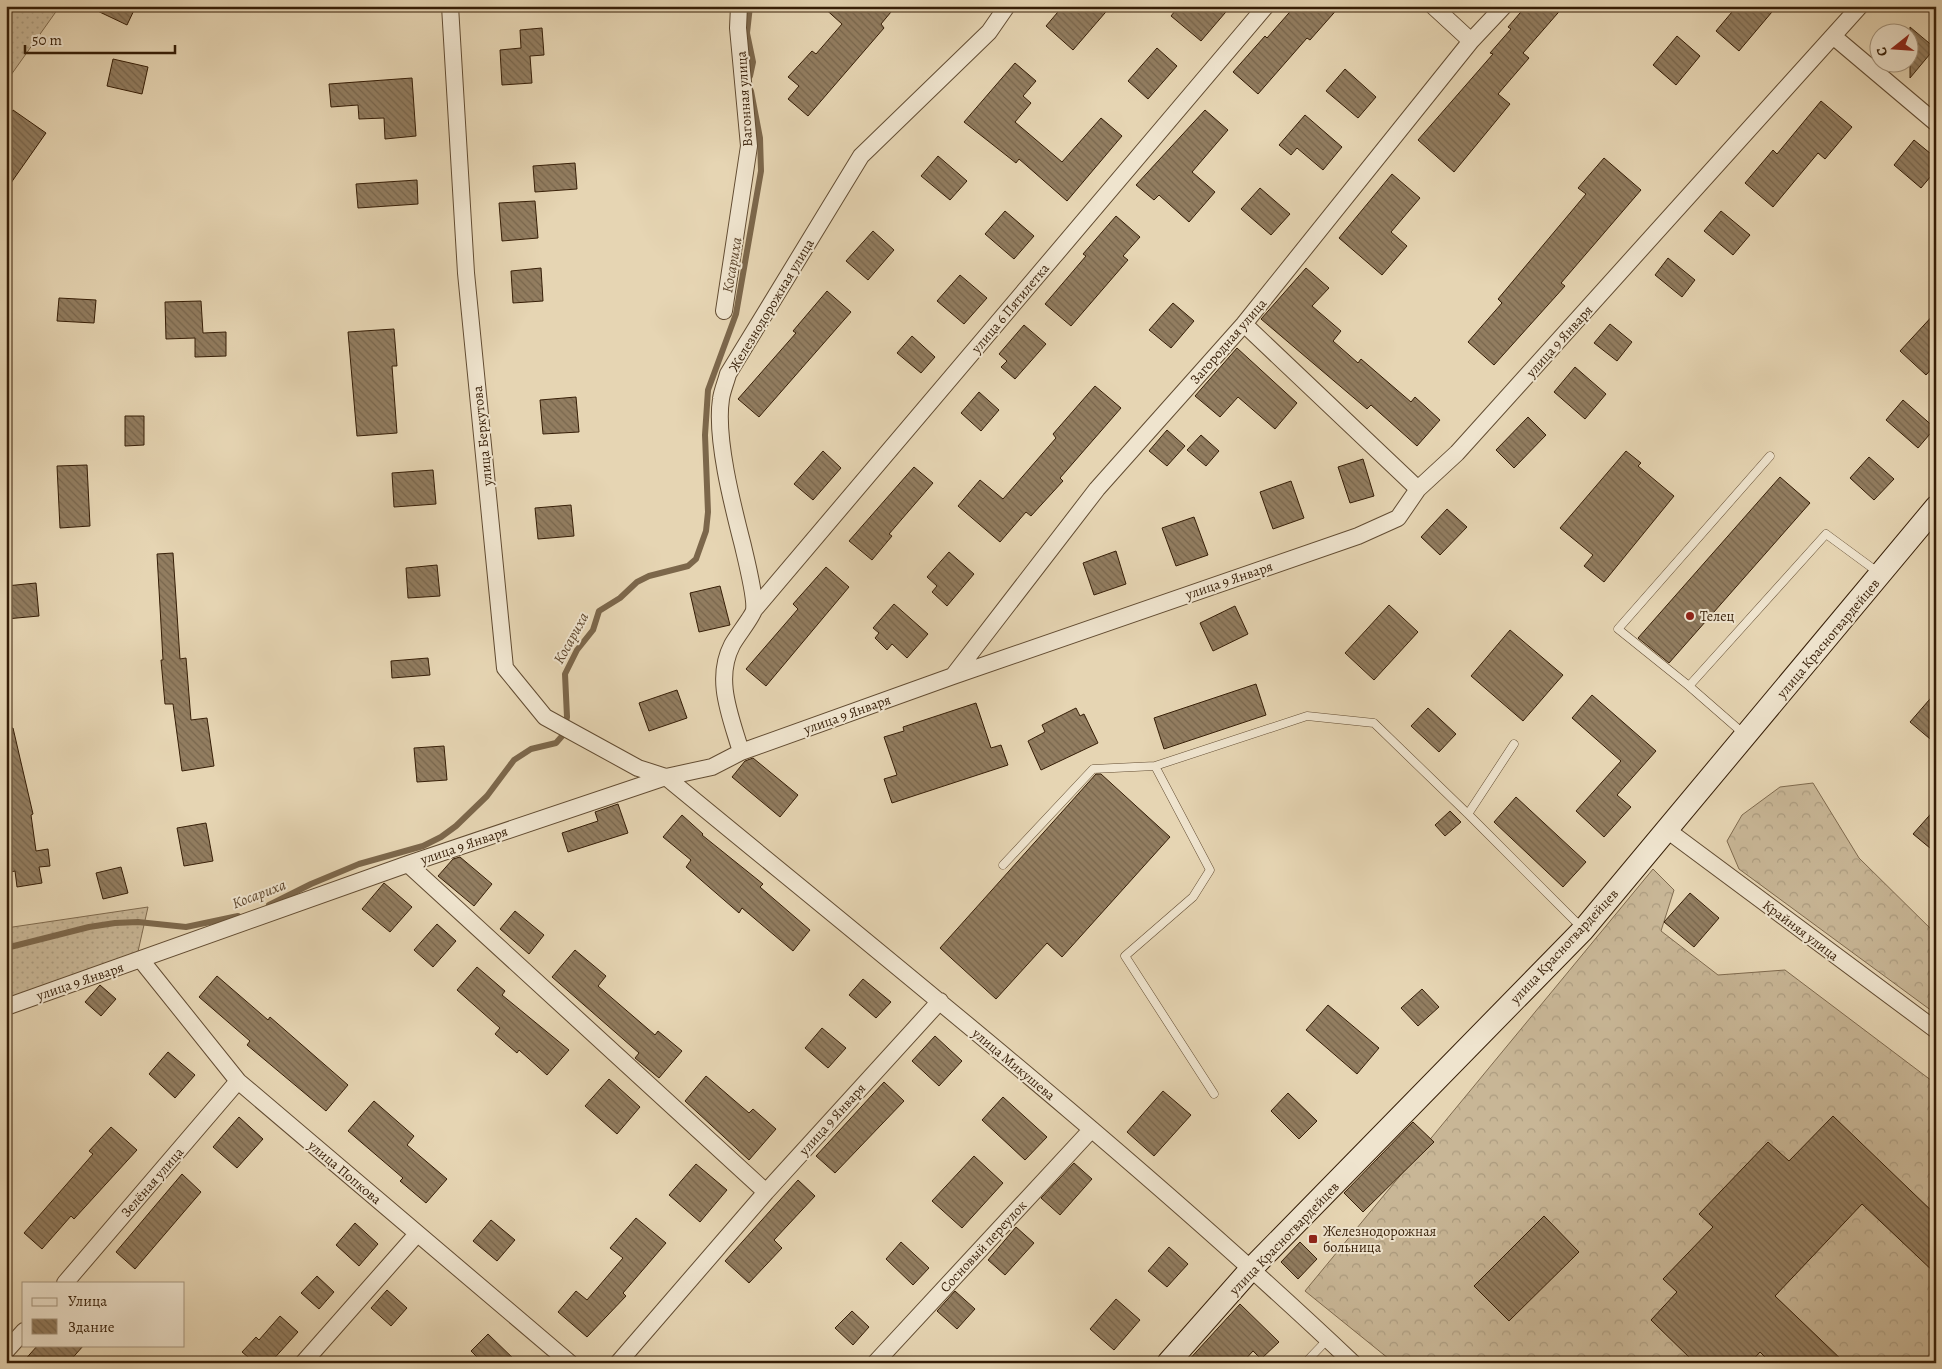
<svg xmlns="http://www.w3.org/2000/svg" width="1942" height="1369" viewBox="0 0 1942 1369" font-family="Alegreya,serif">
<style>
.grass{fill:url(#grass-dots);stroke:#7f6a4e}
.forest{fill:url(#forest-crowns);stroke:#7f6a4e}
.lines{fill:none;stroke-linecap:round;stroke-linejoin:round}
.stream{stroke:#7c674b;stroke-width:6}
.building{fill:url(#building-back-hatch);stroke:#361e07}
.lane-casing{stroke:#624c32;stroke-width:9}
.street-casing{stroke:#624c32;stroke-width:18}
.secondary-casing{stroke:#361e07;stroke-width:24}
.lane{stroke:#efe4ce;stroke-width:8}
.street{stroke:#efe4ce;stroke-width:16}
.secondary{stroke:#efe4ce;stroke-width:22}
.poi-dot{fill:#8f2418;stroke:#efe4ce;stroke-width:2}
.labels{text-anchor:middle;stroke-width:4;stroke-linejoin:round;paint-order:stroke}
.street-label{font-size:14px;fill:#361e07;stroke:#efe4ce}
.poi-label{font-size:14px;fill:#361e07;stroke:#efe4ce;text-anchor:start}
.water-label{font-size:15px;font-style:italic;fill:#5f482f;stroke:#efe4ce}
</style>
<defs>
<pattern id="grass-dots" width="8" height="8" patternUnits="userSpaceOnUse" patternTransform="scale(1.25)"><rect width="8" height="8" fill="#c8b696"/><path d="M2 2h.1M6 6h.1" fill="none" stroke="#ac9c80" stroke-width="1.8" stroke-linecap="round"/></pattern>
<pattern id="forest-crowns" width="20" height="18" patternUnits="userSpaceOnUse" patternTransform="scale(1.25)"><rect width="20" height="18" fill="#c8b696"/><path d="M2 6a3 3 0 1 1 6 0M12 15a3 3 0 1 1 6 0" fill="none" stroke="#ac9c80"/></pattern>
<pattern id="building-back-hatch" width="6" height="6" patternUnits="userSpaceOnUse" patternTransform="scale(1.25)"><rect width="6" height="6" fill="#927d60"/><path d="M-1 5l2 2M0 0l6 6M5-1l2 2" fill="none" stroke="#78664d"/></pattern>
</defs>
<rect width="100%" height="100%" fill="#e6d5b3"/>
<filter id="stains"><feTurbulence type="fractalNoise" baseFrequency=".004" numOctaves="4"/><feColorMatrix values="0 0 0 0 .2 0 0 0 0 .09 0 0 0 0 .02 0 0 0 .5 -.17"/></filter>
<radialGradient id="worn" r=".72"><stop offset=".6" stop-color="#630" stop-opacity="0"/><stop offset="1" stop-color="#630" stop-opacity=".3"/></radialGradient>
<path class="grass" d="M 6,6 L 60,6 L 6,82 Z
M 148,907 L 137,956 L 6,1002 L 6,928 Z"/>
<path class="forest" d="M 1813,783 L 1859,858 L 1936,934 L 1936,1014 L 1739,869 L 1727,841 L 1742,815 L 1780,787 Z
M 1653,869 L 1674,890 L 1661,931 L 1718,975 L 1785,970 L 1936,1084 L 1936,1363 L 1394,1363 L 1305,1291 Z"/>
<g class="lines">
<path class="stream" d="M 750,6 L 747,33 L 753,62 L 750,76
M 269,905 L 311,884 L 359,864 L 423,846 L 441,837 L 456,826 L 487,796 L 514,760 L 531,749 L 556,743 L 563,735 L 567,717 L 565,674 L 577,650 L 593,630 L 599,611 L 620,598 L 637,582 L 649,576 L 688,566 L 696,559 L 706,531 L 708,512 L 705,435 L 708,390 L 736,314 L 761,171 L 760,138 L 751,91
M 6,948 L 89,927 L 115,923 L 138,922 L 186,927 L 238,916"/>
</g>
<path class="building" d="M 87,6 L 136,6 L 127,25 Z
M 822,6 L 896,6 L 881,24 L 884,28 L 808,116 L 788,99 L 799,86 L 788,77 L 812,51 L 816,54 L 842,24 Z
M 1063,6 L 1111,6 L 1073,50 L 1046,26 Z
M 1179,6 L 1231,6 L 1201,41 L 1171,16 Z
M 1295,6 L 1340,6 L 1310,40 L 1307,38 L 1258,94 L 1233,72 L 1265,36 L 1267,38 Z
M 1526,6 L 1564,6 L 1523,53 L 1529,58 L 1498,94 L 1510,104 L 1454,172 L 1418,140 L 1493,54 L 1490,53 L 1511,29 L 1508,27 Z
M 1737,6 L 1777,6 L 1739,51 L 1716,31 Z
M 1910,27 L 1935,48 L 1910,78 Z
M 542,28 L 544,55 L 530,56 L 532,83 L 502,85 L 500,50 L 521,48 L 520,30 Z
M 1677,36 L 1700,56 L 1676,85 L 1653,65 Z
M 1157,48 L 1177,66 L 1148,99 L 1128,81 Z
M 113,59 L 148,67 L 142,94 L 107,86 Z
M 1015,63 L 1036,81 L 1023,96 L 1031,103 L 1015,122 L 1062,162 L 1101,118 L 1122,136 L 1067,201 L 1019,159 L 1016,163 L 964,122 Z
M 1345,69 L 1376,97 L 1358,118 L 1326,91 Z
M 412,78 L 416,136 L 385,139 L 384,118 L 359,119 L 358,105 L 331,107 L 329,84 Z
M 1821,101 L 1852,127 L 1825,159 L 1818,153 L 1773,207 L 1745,183 L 1773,150 L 1777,154 Z
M 13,110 L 46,133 L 6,190 L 6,120 Z
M 1205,110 L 1228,130 L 1192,172 L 1215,192 L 1189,222 L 1159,195 L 1154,200 L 1136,185 Z
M 1305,115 L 1342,147 L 1323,170 L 1297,148 L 1291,155 L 1279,145 Z
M 1914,140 L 1936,158 L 1936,170 L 1921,188 L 1894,165 Z
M 938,156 L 967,181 L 950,200 L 921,176 Z
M 1604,158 L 1641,190 L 1561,283 L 1565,286 L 1494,365 L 1468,342 L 1502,303 L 1498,299 L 1586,194 L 1578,188 Z
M 575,163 L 577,189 L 535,192 L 533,166 Z
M 1392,174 L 1420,198 L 1391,232 L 1407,246 L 1382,275 L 1339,238 Z
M 417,180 L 418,204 L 358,208 L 356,184 Z
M 1260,188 L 1290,214 L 1271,235 L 1241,209 Z
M 535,201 L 538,238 L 502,241 L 499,203 Z
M 1005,211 L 1034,236 L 1014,259 L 985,234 Z
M 1721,211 L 1750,235 L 1733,255 L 1704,231 Z
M 1116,216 L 1140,237 L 1123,256 L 1128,260 L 1071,326 L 1045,304 L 1086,256 L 1083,254 Z
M 873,231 L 894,250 L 868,280 L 846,261 Z
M 1668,258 L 1695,280 L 1682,297 L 1655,275 Z
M 541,268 L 543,301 L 513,303 L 511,271 Z
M 1306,268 L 1329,288 L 1312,306 L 1341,331 L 1333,341 L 1358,363 L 1361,359 L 1411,402 L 1415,397 L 1440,420 L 1417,446 L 1371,405 L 1367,409 L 1261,319 Z
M 960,275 L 987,298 L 964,324 L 937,301 Z
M 827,291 L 851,312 L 759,417 L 738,399 L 796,333 L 793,331 Z
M 59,298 L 96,300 L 94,323 L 57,321 Z
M 201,301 L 203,333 L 226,332 L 226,356 L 195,357 L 195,338 L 166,339 L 165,302 Z
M 1173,303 L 1194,321 L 1171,348 L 1149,330 Z
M 1936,312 L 1936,364 L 1926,375 L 1900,351 Z
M 1610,324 L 1632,342 L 1617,361 L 1594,343 Z
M 1024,325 L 1046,344 L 1015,379 L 1001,367 L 1007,361 L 999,354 Z
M 394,329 L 397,366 L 392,366 L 397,433 L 357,436 L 348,332 Z
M 912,336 L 935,357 L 921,373 L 897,353 Z
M 1237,348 L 1297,403 L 1275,429 L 1238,397 L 1220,417 L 1195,396 Z
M 1575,367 L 1606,394 L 1585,419 L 1554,392 Z
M 1095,386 L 1121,408 L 1060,478 L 1063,481 L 1031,516 L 1026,512 L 1000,542 L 958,506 L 980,480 L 1003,499 L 1056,438 L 1053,434 Z
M 979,392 L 999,410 L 981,431 L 961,413 Z
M 576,397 L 579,432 L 543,434 L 540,400 Z
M 1903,400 L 1935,428 L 1918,448 L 1886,420 Z
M 125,416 L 144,416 L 144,445 L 125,446 Z
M 1528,417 L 1546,435 L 1514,468 L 1496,450 Z
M 1167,430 L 1185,446 L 1167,466 L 1149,451 Z
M 1201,435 L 1219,451 L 1206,466 L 1187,450 Z
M 823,451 L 841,468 L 813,500 L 794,484 Z
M 1626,451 L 1641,463 L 1638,466 L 1674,496 L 1604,582 L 1584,566 L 1593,555 L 1560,528 Z
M 1869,457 L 1894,479 L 1874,500 L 1850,478 Z
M 1363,459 L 1374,496 L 1350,503 L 1338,467 Z
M 87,465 L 90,526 L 60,528 L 57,466 Z
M 914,467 L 933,483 L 889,534 L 892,536 L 872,560 L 849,541 Z
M 433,470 L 436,504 L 394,507 L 392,473 Z
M 1780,477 L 1810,503 L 1669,663 L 1638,638 Z
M 1291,481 L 1304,518 L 1273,529 L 1260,492 Z
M 571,505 L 574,536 L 538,539 L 535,508 Z
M 1447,509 L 1467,527 L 1440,555 L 1421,537 Z
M 1194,517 L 1208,555 L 1176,566 L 1162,528 Z
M 1116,551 L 1126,584 L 1094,595 L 1083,563 Z
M 949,552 L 974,574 L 947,606 L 932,592 L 937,586 L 927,577 Z
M 173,553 L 180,659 L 186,658 L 191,720 L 207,718 L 214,766 L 182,771 L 173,704 L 165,704 L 161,660 L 163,660 L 157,554 Z
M 437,565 L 440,596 L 408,598 L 406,568 Z
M 826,567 L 849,587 L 766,686 L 746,669 L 798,609 L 793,604 Z
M 36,583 L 39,616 L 6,619 L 6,586 Z
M 720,586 L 730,625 L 699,632 L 690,593 Z
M 894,604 L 928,634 L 907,658 L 892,644 L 887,650 L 875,638 L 879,633 L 873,628 Z
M 1389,605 L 1418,632 L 1374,680 L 1345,653 Z
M 1235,606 L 1248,634 L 1213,651 L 1200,623 Z
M 1510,630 L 1563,675 L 1523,721 L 1471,676 Z
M 428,658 L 430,675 L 392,678 L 391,661 Z
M 1256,684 L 1266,715 L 1164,749 L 1154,718 Z
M 677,690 L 687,718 L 649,731 L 639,703 Z
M 1936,692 L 1936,744 L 1910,722 Z
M 1592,695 L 1656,751 L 1617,795 L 1631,807 L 1604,837 L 1576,811 L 1621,761 L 1572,718 Z
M 976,703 L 991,748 L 1001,745 L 1008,765 L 892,803 L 884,779 L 897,775 L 884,737 L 904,731 L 903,727 Z
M 1076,708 L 1080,716 L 1084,714 L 1098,743 L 1041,770 L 1028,741 L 1045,732 L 1042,725 Z
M 1428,708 L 1456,734 L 1439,752 L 1411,726 Z
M 13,728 L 33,814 L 31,815 L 36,851 L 48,849 L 50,866 L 39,867 L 42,883 L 17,887 L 15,871 L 6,873 L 6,856 L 12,855 L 6,819 L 6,729 Z
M 444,746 L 447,780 L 417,782 L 414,748 Z
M 753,758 L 798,795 L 780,817 L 732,777 L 745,761 Z
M 1096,774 L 1101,774 L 1170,837 L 1062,957 L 1047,943 L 996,999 L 940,948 Z
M 1516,797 L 1586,862 L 1563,887 L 1494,822 Z
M 618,804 L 628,833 L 568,852 L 562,833 L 598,821 L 595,812 Z
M 1936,808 L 1936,853 L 1913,834 Z
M 1450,811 L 1461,822 L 1445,836 L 1435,825 Z
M 682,815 L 703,834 L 702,835 L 763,884 L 760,887 L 810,930 L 793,951 L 742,908 L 739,913 L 686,867 L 691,860 L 663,837 Z
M 206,823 L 213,861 L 184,866 L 177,828 Z
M 460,857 L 492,884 L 474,906 L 438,876 L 453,859 Z
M 121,867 L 128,893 L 103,899 L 96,873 Z
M 384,883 L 412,907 L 390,932 L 362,909 Z
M 1690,893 L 1719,918 L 1694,947 L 1664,922 Z
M 515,911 L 544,935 L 529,954 L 500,929 Z
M 437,924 L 456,941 L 433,967 L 414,950 Z
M 575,950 L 606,976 L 598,986 L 655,1035 L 658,1031 L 682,1051 L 659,1078 L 635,1058 L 639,1053 L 552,977 Z
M 477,967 L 505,991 L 502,995 L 569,1050 L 547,1075 L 519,1050 L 517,1053 L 495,1034 L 500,1028 L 457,990 Z
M 217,976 L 268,1020 L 270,1017 L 348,1085 L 326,1111 L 247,1045 L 250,1041 L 199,997 Z
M 863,979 L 891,1002 L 876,1018 L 849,995 Z
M 100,985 L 116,999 L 101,1016 L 85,1002 Z
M 1422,989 L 1439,1007 L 1418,1026 L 1401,1008 Z
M 1328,1005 L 1379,1048 L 1357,1074 L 1306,1030 Z
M 822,1028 L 846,1048 L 828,1068 L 805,1048 Z
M 935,1036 L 962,1061 L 939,1086 L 912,1061 Z
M 168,1052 L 195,1075 L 175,1098 L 149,1074 Z
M 706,1076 L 749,1113 L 753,1109 L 776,1129 L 749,1160 L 685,1101 Z
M 609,1079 L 640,1107 L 617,1134 L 585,1106 Z
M 884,1082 L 904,1101 L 835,1173 L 816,1156 Z
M 1163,1091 L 1191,1115 L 1154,1156 L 1127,1132 Z
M 1288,1093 L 1317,1121 L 1299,1139 L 1271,1111 Z
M 1003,1097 L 1047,1137 L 1025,1160 L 982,1120 Z
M 374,1101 L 414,1136 L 407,1145 L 447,1179 L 426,1203 L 400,1181 L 403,1178 L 348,1131 Z
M 1833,1116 L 1936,1215 L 1936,1274 L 1862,1204 L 1775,1296 L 1845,1363 L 1771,1363 L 1760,1352 L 1750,1363 L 1695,1363 L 1651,1320 L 1677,1292 L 1663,1279 L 1713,1227 L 1699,1214 L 1768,1142 L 1789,1161 Z
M 239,1117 L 263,1139 L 237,1168 L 213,1147 Z
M 1413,1122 L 1434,1142 L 1363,1212 L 1344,1193 Z
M 111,1127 L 137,1150 L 74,1219 L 71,1216 L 42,1249 L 24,1233 L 93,1154 L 89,1151 Z
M 974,1156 L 1003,1183 L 962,1228 L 932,1201 Z
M 1074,1163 L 1092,1179 L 1060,1215 L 1041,1198 Z
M 696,1164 L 727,1190 L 700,1222 L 669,1195 Z
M 182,1174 L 201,1192 L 135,1269 L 116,1252 Z
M 798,1180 L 815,1196 L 774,1240 L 782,1248 L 749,1283 L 725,1261 Z
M 1544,1216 L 1579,1252 L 1509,1321 L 1474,1286 Z
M 636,1218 L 666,1243 L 623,1293 L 626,1296 L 587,1337 L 558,1312 L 576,1291 L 587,1300 L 623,1258 L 610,1248 Z
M 491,1220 L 515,1240 L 497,1261 L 473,1241 Z
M 355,1223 L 378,1244 L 359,1266 L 336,1245 Z
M 1016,1227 L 1034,1243 L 1005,1275 L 988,1260 Z
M 901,1242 L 929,1268 L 913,1285 L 886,1259 Z
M 1300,1242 L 1317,1259 L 1298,1279 L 1281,1262 Z
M 1169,1247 L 1188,1264 L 1167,1287 L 1148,1271 Z
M 317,1276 L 334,1292 L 319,1309 L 301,1293 Z
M 387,1290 L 407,1308 L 391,1326 L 371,1308 Z
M 955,1291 L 975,1309 L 957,1329 L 937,1311 Z
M 1116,1299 L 1140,1320 L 1114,1350 L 1090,1329 Z
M 1240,1304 L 1279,1342 L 1261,1359 L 1253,1351 L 1242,1363 L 1186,1363 Z
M 852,1311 L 869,1327 L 853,1345 L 835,1328 Z
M 280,1316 L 298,1332 L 270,1363 L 255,1363 L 242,1352 L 256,1337 L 259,1340 Z
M 488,1334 L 518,1363 L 483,1363 L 471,1351 Z
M 38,1345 L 84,1345 L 68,1363 L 22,1363 Z"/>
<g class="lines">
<g class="lane-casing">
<path id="lane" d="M 1689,686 L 1618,629 L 1770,456
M 1744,734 L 1689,686 L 1826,534 L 1879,573
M 1468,814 L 1514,744
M 1003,865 L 1093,769 L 1155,766
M 1214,1094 L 1125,956 L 1193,897 L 1210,870 L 1155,766 L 1307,716 L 1374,723 L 1468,814 L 1582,928
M 1305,1363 L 1328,1339"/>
</g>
<g class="street-casing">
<path id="street" d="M 450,6 L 466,273 L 505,668 L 545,717 L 638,768 L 666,777 C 898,968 1134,1156 1353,1363
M 1433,6 L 1471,41
M 1833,36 L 1936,123
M 724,311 L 749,146 L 738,28 L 739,6
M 1244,324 L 1418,489
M 754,610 L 1266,6
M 953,676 L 1097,489 L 1244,324 L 1471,41 L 1504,6
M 741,752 C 731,717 714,680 732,645 C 736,637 753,616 754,610 C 756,598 746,559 743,546 C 733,507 715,438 721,399 C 722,391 726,382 728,374 L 861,156 L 989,32 L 1007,6
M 1667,830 L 1936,1030
M 408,864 L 766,1192
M 141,960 L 238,1081 L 570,1363
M 6,1007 L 408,864 L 666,777 L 712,767 L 741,752 L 953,676 L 1358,536 L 1398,518 L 1418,489 L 1457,453 L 1860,6
M 65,1283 L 238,1081
M 6,1351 L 24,1331
M 303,1363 L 417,1234
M 618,1363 L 766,1192 L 940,1001
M 875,1363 L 1091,1130"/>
</g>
<g class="secondary-casing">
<path id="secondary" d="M 1168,1363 L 1251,1269 L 1583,930 L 1936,507"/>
</g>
<use href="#lane" class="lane"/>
<use href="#street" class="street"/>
<use href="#secondary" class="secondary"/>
</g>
<g class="poi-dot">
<circle cx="1690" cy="616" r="5"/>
<rect x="1308" y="1234" width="10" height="10" rx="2.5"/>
</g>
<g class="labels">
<g class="street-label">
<text transform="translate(744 99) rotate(-94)" y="5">Вагонная улица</text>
<text transform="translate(771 305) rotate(-59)" y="5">Железнодорожная улица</text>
<text transform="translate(1010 308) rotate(-50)" y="5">улица 6 Пятилетка</text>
<text transform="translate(1228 341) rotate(-49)" y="5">Загородная улица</text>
<text transform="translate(1559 341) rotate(-48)" y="5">улица 9 Января</text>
<text transform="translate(482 436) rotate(-96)" y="5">улица Беркутова</text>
<text transform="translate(1229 580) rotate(-19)" y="5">улица 9 Января</text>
<text transform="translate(1828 638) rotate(-50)" y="5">улица Красногвардейцев</text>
<text transform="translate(847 714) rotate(-20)" y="5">улица 9 Января</text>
<text transform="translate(464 845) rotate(-19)" y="5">улица 9 Января</text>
<text transform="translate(1801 930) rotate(37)" y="5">Крайняя улица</text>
<text transform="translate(1564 946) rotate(-47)" y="5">улица Красногвардейцев</text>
<text transform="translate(80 981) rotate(-19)" y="5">улица 9 Января</text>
<text transform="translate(1014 1064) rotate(40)" y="5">улица Микушева</text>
<text transform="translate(832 1119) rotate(-48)" y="5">улица 9 Января</text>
<text transform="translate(345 1172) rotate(40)" y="5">улица Попкова</text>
<text transform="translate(152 1182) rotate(-49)" y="5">Зелёная улица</text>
<text transform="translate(1284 1238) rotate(-46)" y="5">улица Красногвардейцев</text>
<text transform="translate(983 1246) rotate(-47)" y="5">Сосновый переулок</text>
</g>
<g class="poi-label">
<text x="1700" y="621">Телец</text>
<text x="1323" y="1236">Железнодорожная<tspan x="1323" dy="16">больница</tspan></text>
</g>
<g class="water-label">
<text transform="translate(732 265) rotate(-80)" y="5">Косариха</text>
<text transform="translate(571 638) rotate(-61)" y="5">Косариха</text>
<text transform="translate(259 894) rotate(-21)" y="5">Косариха</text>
</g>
</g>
<rect width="1942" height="1369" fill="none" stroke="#e6d5b3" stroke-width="25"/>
<rect x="8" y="8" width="1927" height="1354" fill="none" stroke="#361e07" stroke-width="2.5"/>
<rect x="12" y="12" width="1917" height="1344" fill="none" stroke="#361e07"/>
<rect x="22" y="1282" width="162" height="65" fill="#efe4ce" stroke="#a5957e"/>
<rect x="32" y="1298" width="25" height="8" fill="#efe4ce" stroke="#a5957e"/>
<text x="68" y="1306" font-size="15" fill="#361e07">Улица</text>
<rect x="32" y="1319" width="25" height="15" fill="url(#building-back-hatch)" stroke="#a5957e"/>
<text x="68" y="1332" font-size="15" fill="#361e07">Здание</text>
<g transform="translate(1894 48) rotate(253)"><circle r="24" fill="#efe4ce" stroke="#a5957e"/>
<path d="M0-4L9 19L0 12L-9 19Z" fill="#8f2418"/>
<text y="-8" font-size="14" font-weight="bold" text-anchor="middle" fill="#361e07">С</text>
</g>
<path d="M25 45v8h150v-8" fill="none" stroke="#361e07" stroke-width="2.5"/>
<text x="32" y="45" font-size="15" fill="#361e07" stroke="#efe4ce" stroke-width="4" paint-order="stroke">50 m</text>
<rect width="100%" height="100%" filter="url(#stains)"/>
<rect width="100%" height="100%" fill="url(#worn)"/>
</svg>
